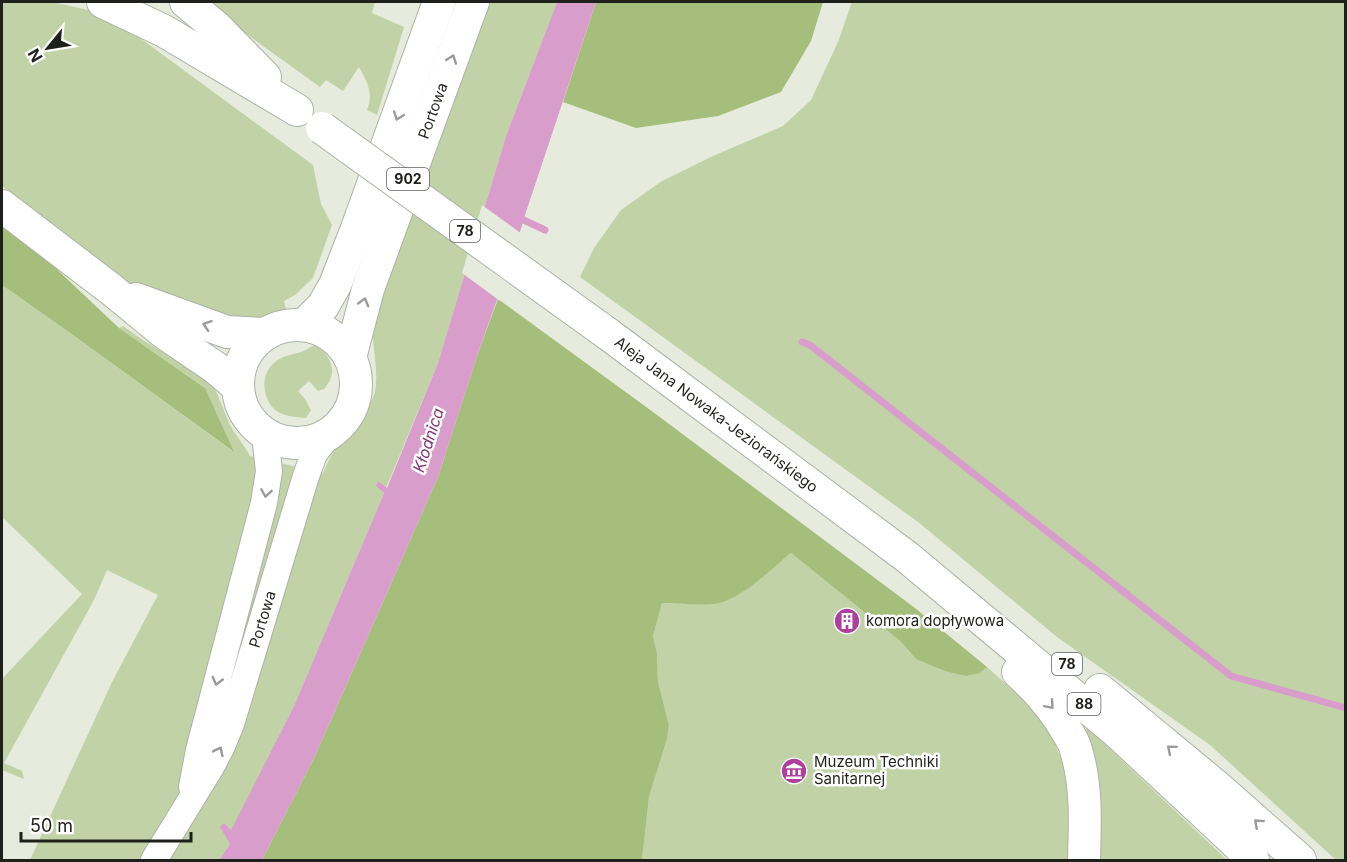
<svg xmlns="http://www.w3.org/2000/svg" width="1347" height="862" viewBox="0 0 1347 862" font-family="Inter,sans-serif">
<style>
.green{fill:#c1d2a7}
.forest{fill:#a5be7b}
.water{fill:#d99dcc}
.pier{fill:#e6ebdd}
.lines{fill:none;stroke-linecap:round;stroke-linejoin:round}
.stream{stroke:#d99dcc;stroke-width:7}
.tertiary-casing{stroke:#acb2a5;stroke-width:28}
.primary-casing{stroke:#acb2a5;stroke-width:34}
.tertiary{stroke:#fff;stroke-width:26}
.primary{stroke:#fff;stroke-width:32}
.primary-bridge-casing{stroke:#acb2a5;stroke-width:34;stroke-linecap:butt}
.primary-bridge{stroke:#fff;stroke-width:32}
.oneway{stroke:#9a9b98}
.labels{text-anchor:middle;stroke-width:5;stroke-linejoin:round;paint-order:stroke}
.shield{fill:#fff;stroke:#62635f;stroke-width:1.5}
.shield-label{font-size:14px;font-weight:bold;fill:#1e201b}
.street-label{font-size:15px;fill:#1e201b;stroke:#fff}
.poi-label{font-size:15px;fill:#1e201b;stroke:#fff;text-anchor:start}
.water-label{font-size:16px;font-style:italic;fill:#7f3873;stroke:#fff}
</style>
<rect width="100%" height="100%" fill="#e6ebdd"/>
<path class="green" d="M 2,2 L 52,2 L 93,11 L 129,30 L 313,165 L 321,204 L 332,225 L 313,278 L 295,295 L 284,301 L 286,309 L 241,326 L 124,283 L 2,186 Z
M 203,2 L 375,2 L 372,13 L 404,27 L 377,115 L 367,110 C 374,94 367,81 359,67 L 343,91 L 326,80 L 320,87 L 209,7 Z
M 485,2 L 557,2 L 506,136 L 438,363 L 386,488 L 378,481 L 376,486 L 384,493 L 294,706 L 231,831 L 230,844 L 219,860 L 30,860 L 112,682 L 158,595 L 107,570 L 94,600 L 4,763 L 22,771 L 24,779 L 2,770 L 2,679 L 82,594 L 2,517 L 2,285 L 66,330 L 232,451 L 204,387 L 119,328 L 123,326 L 143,340 L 211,382 C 219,395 223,409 229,423 C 235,435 244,444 250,456 L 323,473 C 330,457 338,442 349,429 C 358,418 369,409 374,395 C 380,374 372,350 373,329 C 374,324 375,319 376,315 Z
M 852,2 L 1345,2 L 1345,860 L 1336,860 L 1210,745 L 1057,637 L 918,522 L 580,277 L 594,248 L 621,210 L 662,181 L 713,156 L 783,126 L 811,100 L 838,42 Z
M 318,344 C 331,359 339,372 324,389 L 318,391 L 309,381 L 298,391 L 305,399 L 311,410 L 306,418 C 297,417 287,417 278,412 C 262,402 259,374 275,362 C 283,355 292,355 301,352 C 308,350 311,345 318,344 Z
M 791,553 L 900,641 L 916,659 L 980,673 L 987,667 L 1027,703 L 1048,726 L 1067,774 L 1073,827 L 1071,860 L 642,860 L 649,797 L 667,739 L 669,725 L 658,682 L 657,653 L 653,636 L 662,603 C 679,603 697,606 714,604 C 738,602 772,569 791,553 Z
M 1084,729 L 1089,729 L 1227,860 L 1094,860 L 1084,733 Z"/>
<path class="forest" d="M 596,2 L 823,2 L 811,41 L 781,92 L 718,116 L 636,128 L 563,102 Z
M 2,225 L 48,261 L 119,328 L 205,388 L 234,452 L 66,330 L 2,285 Z
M 498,299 L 653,412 L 915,608 L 987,667 L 980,673 L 966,676 L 945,671 L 916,659 L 900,641 L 791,553 C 772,569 738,602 714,604 C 697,606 679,603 662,603 L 653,636 L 657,653 L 658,682 L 669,725 L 667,739 L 649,797 L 642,860 L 262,860 L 315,756 L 438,477 L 478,353 Z"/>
<path class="water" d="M 557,2 L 596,2 L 526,212 L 513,255 L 478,353 L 438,477 L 315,756 L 262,860 L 219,860 L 230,844 L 220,827 L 224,823 L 231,830 L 294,706 L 384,493 L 376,486 L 378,481 L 387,488 L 438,363 L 506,136 Z"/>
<path class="pier" d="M 482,205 L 522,234 L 500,301 L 462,273 Z"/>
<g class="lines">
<path class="stream" d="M 515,216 L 545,230
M 802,342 L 810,345 L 1231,676 L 1346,708"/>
<g class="tertiary-casing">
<g id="tertiary">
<path d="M 192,787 L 199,750 L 264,503 L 269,471 L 265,435"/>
<path id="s1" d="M 154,860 L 211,767 L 221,748 L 231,724 L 306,476 L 314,454 L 329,434"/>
</g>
</g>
<g class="primary-casing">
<g id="primary">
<path d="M 103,2 L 164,31 L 297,110"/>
<path d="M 186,2 L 216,27 L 265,77"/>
<path d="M 2,206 L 112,290 L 163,332 L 216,368 L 237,386"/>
<path d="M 136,299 L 227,332 L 264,334"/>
<path d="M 304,325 L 323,306 L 335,285 L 356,231 L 439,2"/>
<circle cx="297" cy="384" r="59"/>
<path id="s2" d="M 608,334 L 907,557 L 1117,732 L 1233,840 L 1253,860"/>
<path id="s3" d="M 350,358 L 368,289 L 473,2"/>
<path d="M 1018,672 C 1038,690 1055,710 1068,733 C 1071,738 1075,744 1076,750 C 1087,786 1085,823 1084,860"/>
<path d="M 1100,690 L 1216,786 L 1300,860"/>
</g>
</g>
<use href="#tertiary" class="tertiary"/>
<use href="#primary" class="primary"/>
<g class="primary-bridge-casing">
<path id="primary-bridge" d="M 322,128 L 608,334"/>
</g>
<use href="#primary-bridge" class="primary-bridge"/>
</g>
<defs><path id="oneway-chevron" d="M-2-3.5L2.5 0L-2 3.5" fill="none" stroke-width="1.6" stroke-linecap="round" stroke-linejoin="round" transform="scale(1.5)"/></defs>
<g class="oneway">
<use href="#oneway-chevron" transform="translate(452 59) rotate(-70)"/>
<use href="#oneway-chevron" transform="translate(398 116) rotate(110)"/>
<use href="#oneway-chevron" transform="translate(364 302) rotate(-74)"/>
<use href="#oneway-chevron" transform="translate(207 325) rotate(-161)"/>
<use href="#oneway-chevron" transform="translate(266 493) rotate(99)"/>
<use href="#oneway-chevron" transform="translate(217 681) rotate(105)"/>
<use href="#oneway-chevron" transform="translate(1050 705) rotate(49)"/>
<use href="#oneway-chevron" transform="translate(1171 749) rotate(-140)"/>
<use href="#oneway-chevron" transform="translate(219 751) rotate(-64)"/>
<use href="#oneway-chevron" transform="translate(1258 823) rotate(-138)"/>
</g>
<defs>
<g id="building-disc" transform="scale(1.35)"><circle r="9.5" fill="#ae3f9d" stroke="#fff"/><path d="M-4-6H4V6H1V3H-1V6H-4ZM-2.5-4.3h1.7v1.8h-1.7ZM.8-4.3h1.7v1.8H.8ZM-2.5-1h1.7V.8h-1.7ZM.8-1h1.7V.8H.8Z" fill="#fff"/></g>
<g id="museum-disc" transform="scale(1.35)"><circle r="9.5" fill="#ae3f9d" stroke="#fff"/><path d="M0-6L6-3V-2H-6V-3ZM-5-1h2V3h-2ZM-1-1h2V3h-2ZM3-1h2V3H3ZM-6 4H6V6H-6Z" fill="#fff"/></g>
</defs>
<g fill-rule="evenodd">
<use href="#building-disc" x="847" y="621"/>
<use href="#museum-disc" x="794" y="771"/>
</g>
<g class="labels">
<g class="shield">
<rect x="387" y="168" width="42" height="22" rx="4.5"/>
<rect x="450" y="220" width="30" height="22" rx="4.5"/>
<rect x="1052" y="653" width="30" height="22" rx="4.5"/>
<rect x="1067.5" y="693" width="33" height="22" rx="4.5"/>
</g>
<g class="shield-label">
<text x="408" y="184">902</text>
<text x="465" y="236">78</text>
<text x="1067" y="669">78</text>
<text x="1084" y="709">88</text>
</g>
<g class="street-label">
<text dy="5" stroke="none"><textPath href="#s3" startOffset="261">Portowa</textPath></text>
<text dy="5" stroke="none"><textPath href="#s2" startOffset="135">Aleja Jana Nowaka-Jeziorańskiego</textPath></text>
<text dy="5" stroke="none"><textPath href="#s1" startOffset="266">Portowa</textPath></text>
</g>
<g class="poi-label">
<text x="866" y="626">komora dopływowa</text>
<text x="814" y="767">Muzeum Techniki<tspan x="814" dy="17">Sanitarnej</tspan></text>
</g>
<g class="water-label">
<text transform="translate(428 440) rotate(-72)" y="6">Kłodnica</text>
</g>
</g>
<rect width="1347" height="862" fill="none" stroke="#1e201b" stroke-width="6"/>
<g transform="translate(48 48) rotate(240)" stroke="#ffffff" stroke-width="4.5" paint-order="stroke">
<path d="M0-4.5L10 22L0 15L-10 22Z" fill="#1e201b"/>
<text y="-9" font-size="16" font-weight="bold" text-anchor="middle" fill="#1e201b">N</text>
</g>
<path d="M21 832v9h170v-9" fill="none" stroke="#1e201b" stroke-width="3"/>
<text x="30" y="832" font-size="18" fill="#1e201b" stroke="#ffffff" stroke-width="4.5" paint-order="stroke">50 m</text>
</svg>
